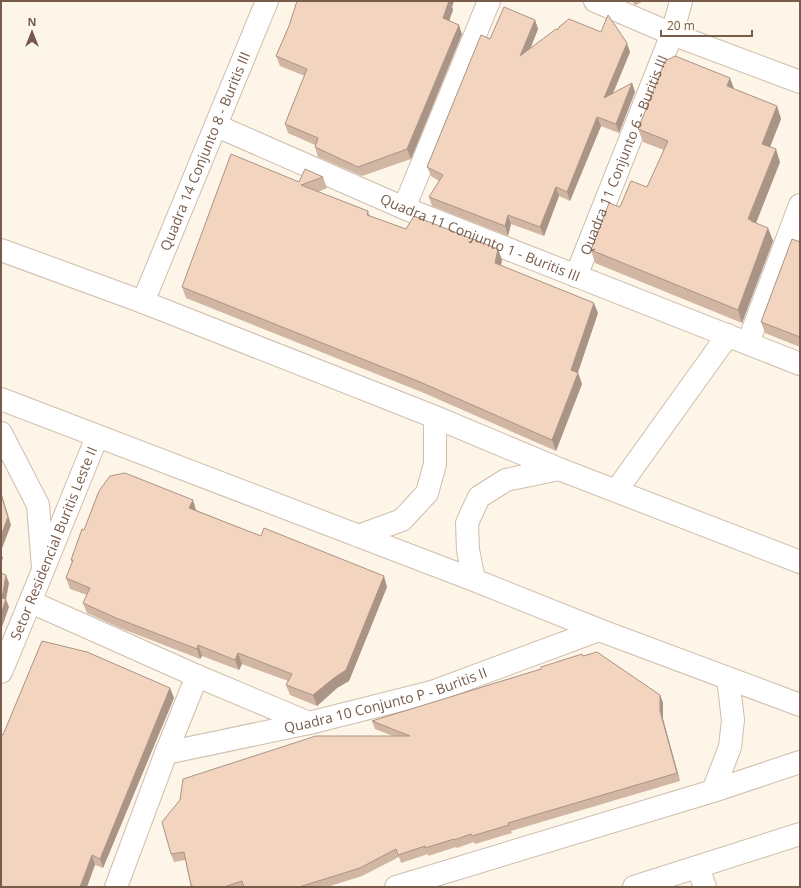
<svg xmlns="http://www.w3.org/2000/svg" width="801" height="888" viewBox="0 0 801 888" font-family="'Open Sans',sans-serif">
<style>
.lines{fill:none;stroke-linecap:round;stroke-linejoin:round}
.minor-casing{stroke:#cfbdad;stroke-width:24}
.tertiary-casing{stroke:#cfbdad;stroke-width:24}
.minor{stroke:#fff;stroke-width:22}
.tertiary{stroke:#fff;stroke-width:22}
.wall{fill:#d1b6a4}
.shaded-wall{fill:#aa9486}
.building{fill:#f3d4bf;stroke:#aa9486}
.labels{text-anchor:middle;stroke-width:3;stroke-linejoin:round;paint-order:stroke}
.street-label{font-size:14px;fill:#775c4b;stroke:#fff9ee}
</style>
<rect width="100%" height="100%" fill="#fdf5e7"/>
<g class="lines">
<g class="minor-casing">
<g id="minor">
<path d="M 595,1 L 672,34 L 800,82"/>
<path id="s1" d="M 217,126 L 404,208 L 800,364"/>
<path d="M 404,208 L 489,1"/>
<path id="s2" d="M 576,276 L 672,34 L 681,1"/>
<path id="s3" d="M 143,302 L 267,1"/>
<path d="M 748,343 L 800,205"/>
<path d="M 616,491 L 728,335"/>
<path d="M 31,602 L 197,676 L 309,723"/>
<path id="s4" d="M 1,672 C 34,594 65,515 97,437"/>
<path id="s5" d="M 166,753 L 309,723 L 432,692 L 599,630"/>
<path d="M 698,867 L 705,887"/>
<path d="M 116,887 L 166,753 L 197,676"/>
</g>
</g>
<g class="tertiary-casing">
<path id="tertiary" d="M 1,250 L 143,302 L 435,417 L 559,469 L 800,562
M 1,399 L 474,580 L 599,630 L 800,705
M 1,433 L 38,505 L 43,568
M 358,536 L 402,520 L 427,493 L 435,464 L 435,417
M 474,580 L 468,550 L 467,523 L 479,497 L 506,480 L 559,469
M 713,791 L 730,747 L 733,720 L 728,678
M 396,887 L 713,791 L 800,762
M 634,887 L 800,834"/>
</g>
<use href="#minor" class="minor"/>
<use href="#tertiary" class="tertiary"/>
</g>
<path class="wall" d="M 297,1 L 454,1 L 452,7 L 453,10 L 449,20 L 462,34 L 411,159 L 362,176 L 318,157 L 315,147 L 315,145 L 288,133 L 285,124 L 305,76 L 280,66 L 276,56 L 289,26 Z
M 632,1 L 643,1 L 636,5 L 634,4 Z
M 535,20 L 538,29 L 530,49 L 630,52 L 613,94 L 632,83 L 635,92 L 619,133 L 601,126 L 570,201 L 559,196 L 544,236 L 511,224 L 508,236 L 432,206 L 429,197 L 439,181 L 431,176 L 427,167 L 490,39 Z
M 734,89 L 777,106 L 781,119 L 770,147 L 780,162 L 756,223 L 768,228 L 773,241 L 742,323 L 595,263 L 591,250 L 620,207 L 647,187 L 664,150 L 643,142 L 638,129 Z
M 323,177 L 327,188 L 318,192 L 368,211 L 370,216 L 406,229 L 498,249 L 502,260 L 501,265 L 598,313 L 578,372 L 582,384 L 556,451 L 424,393 L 186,298 L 182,287 L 299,182 Z
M 800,242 L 800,347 L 765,333 L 761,322 Z
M 196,510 L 387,587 L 349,681 L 337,688 L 317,706 L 290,695 L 286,685 L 288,681 L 242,664 L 239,670 L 202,656 L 200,659 L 120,628 L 87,613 L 83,603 L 87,595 L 70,589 L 66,578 L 72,562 L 71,560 L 84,530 Z
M 583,656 L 660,695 L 663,703 L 663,719 L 680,781 L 511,831 L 512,833 L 475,844 L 474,842 L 457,848 L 456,847 L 428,856 L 428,854 L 401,863 L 399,857 L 362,876 L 327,887 L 191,887 L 185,860 L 174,862 L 171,854 L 393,736 L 375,729 L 372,721 Z
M 170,688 L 174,698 L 103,868 L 95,865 L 3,735 Z"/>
<path class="shaded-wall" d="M 447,1 L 454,1 L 452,7 L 453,10 L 447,27 L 443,18 Z
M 535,20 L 538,29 L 524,65 L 520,56 Z
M 459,25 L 462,34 L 411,159 L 407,149 Z
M 627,43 L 630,52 L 607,107 L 604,98 Z
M 730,78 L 735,91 L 727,86 Z
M 632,83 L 635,92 L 619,133 L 616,124 Z
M 777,106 L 781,119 L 766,157 L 762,144 Z
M 597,117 L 601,126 L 570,201 L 567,192 Z
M 776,149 L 780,162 L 754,228 L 748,219 Z
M 556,187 L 559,196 L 544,236 L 540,227 Z
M 508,215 L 511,224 L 508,236 L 505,226 Z
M 768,228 L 773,241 L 742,323 L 738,310 Z
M 498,249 L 502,260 L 499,274 L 495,263 Z
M 594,303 L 598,313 L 575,381 L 571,370 Z
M 578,373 L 582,384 L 556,451 L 552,440 Z
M 1,492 L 11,525 L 1,551 Z
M 193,500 L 196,510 L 193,518 L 189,508 Z
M 1,554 L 3,558 L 1,563 Z
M 6,575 L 9,583 L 6,600 L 6,599 L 9,607 L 1,630 L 1,614 L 2,598 Z
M 384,576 L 387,587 L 349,681 L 337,688 L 317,706 L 313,695 Z
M 198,645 L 202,656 L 200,659 L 197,649 Z
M 238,653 L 242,664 L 239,670 L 235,660 Z
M 170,688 L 174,698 L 103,868 L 100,859 Z
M 660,695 L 663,703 L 663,719 L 680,781 L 677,773 L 660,711 Z
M 92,855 L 95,865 L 87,887 L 80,887 Z"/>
<path class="building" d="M 297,1 L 449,1 L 443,18 L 459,25 L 407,149 L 358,167 L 315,147 L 318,138 L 285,124 L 307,69 L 276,56 L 289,26 Z
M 504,7 L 535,20 L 520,56 L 556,29 L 558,30 L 559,27 L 569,19 L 601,32 L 608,15 L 627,43 L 604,98 L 632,83 L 616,124 L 597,117 L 567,192 L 556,187 L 540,227 L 508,215 L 505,226 L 429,197 L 443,175 L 427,167 L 481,35 L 490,39 Z
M 675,56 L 730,78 L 727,86 L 777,106 L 762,144 L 776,149 L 748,219 L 751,220 L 751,221 L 768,228 L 738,310 L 591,250 L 609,203 L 620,207 L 631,181 L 647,187 L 668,141 L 638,129 L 665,61 Z
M 231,154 L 299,182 L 305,169 L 323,177 L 301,185 L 368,211 L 367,215 L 406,229 L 414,216 L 498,249 L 495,263 L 594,303 L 571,370 L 578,373 L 552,440 L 420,382 L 182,287 Z
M 792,239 L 800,242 L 800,337 L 761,322 Z
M 125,473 L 193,500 L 189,508 L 261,536 L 264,528 L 384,576 L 346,670 L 334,678 L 313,695 L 286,685 L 292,674 L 238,653 L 235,660 L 198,645 L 197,649 L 116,618 L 83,603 L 90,588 L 66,578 L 73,560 L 71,560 L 82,529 L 84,530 L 99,491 L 110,476 Z
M 1,494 L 8,517 L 1,536 Z
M 1,573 L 6,575 L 2,598 L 6,599 L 1,614 Z
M 42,641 L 87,652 L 170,688 L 100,859 L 92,855 L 80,887 L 1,887 L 1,734 L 3,735 Z
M 597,652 L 660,695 L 660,711 L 677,773 L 508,823 L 509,825 L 472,836 L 471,834 L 454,840 L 454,839 L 425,848 L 425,846 L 398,855 L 396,849 L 360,868 L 299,887 L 244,887 L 242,881 L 224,887 L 194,887 L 191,885 L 184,852 L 171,854 L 162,822 L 180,800 L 183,779 L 316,736 L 410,736 L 372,721 L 541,669 L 541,667 L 582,654 L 583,656 Z"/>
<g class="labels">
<g class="street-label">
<text dy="5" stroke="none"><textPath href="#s3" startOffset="163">Quadra 14 Conjunto 8 - Buritis III</textPath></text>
<text dy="5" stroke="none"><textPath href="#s2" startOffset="130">Quadra 11 Conjunto 6 - Buritis III</textPath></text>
<text dy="5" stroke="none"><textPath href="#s1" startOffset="286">Quadra 11 Conjunto 1 - Buritis III</textPath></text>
<text dy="5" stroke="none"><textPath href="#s4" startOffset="139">Setor Residencial Buritis Leste II</textPath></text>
<text dy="5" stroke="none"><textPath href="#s5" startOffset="226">Quadra 10 Conjunto P - Buritis II</textPath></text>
</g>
</g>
<rect width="801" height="888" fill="none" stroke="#775c4b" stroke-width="4"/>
<g transform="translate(32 32)" stroke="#fff9ee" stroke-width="3" paint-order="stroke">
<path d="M0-3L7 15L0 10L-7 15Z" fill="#775c4b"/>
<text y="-6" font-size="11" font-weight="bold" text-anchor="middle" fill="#775c4b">N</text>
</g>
<path d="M661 30v6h91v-6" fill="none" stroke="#775c4b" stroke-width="2"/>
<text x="667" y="30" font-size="12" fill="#775c4b" stroke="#fff9ee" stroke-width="3" paint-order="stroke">20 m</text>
</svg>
